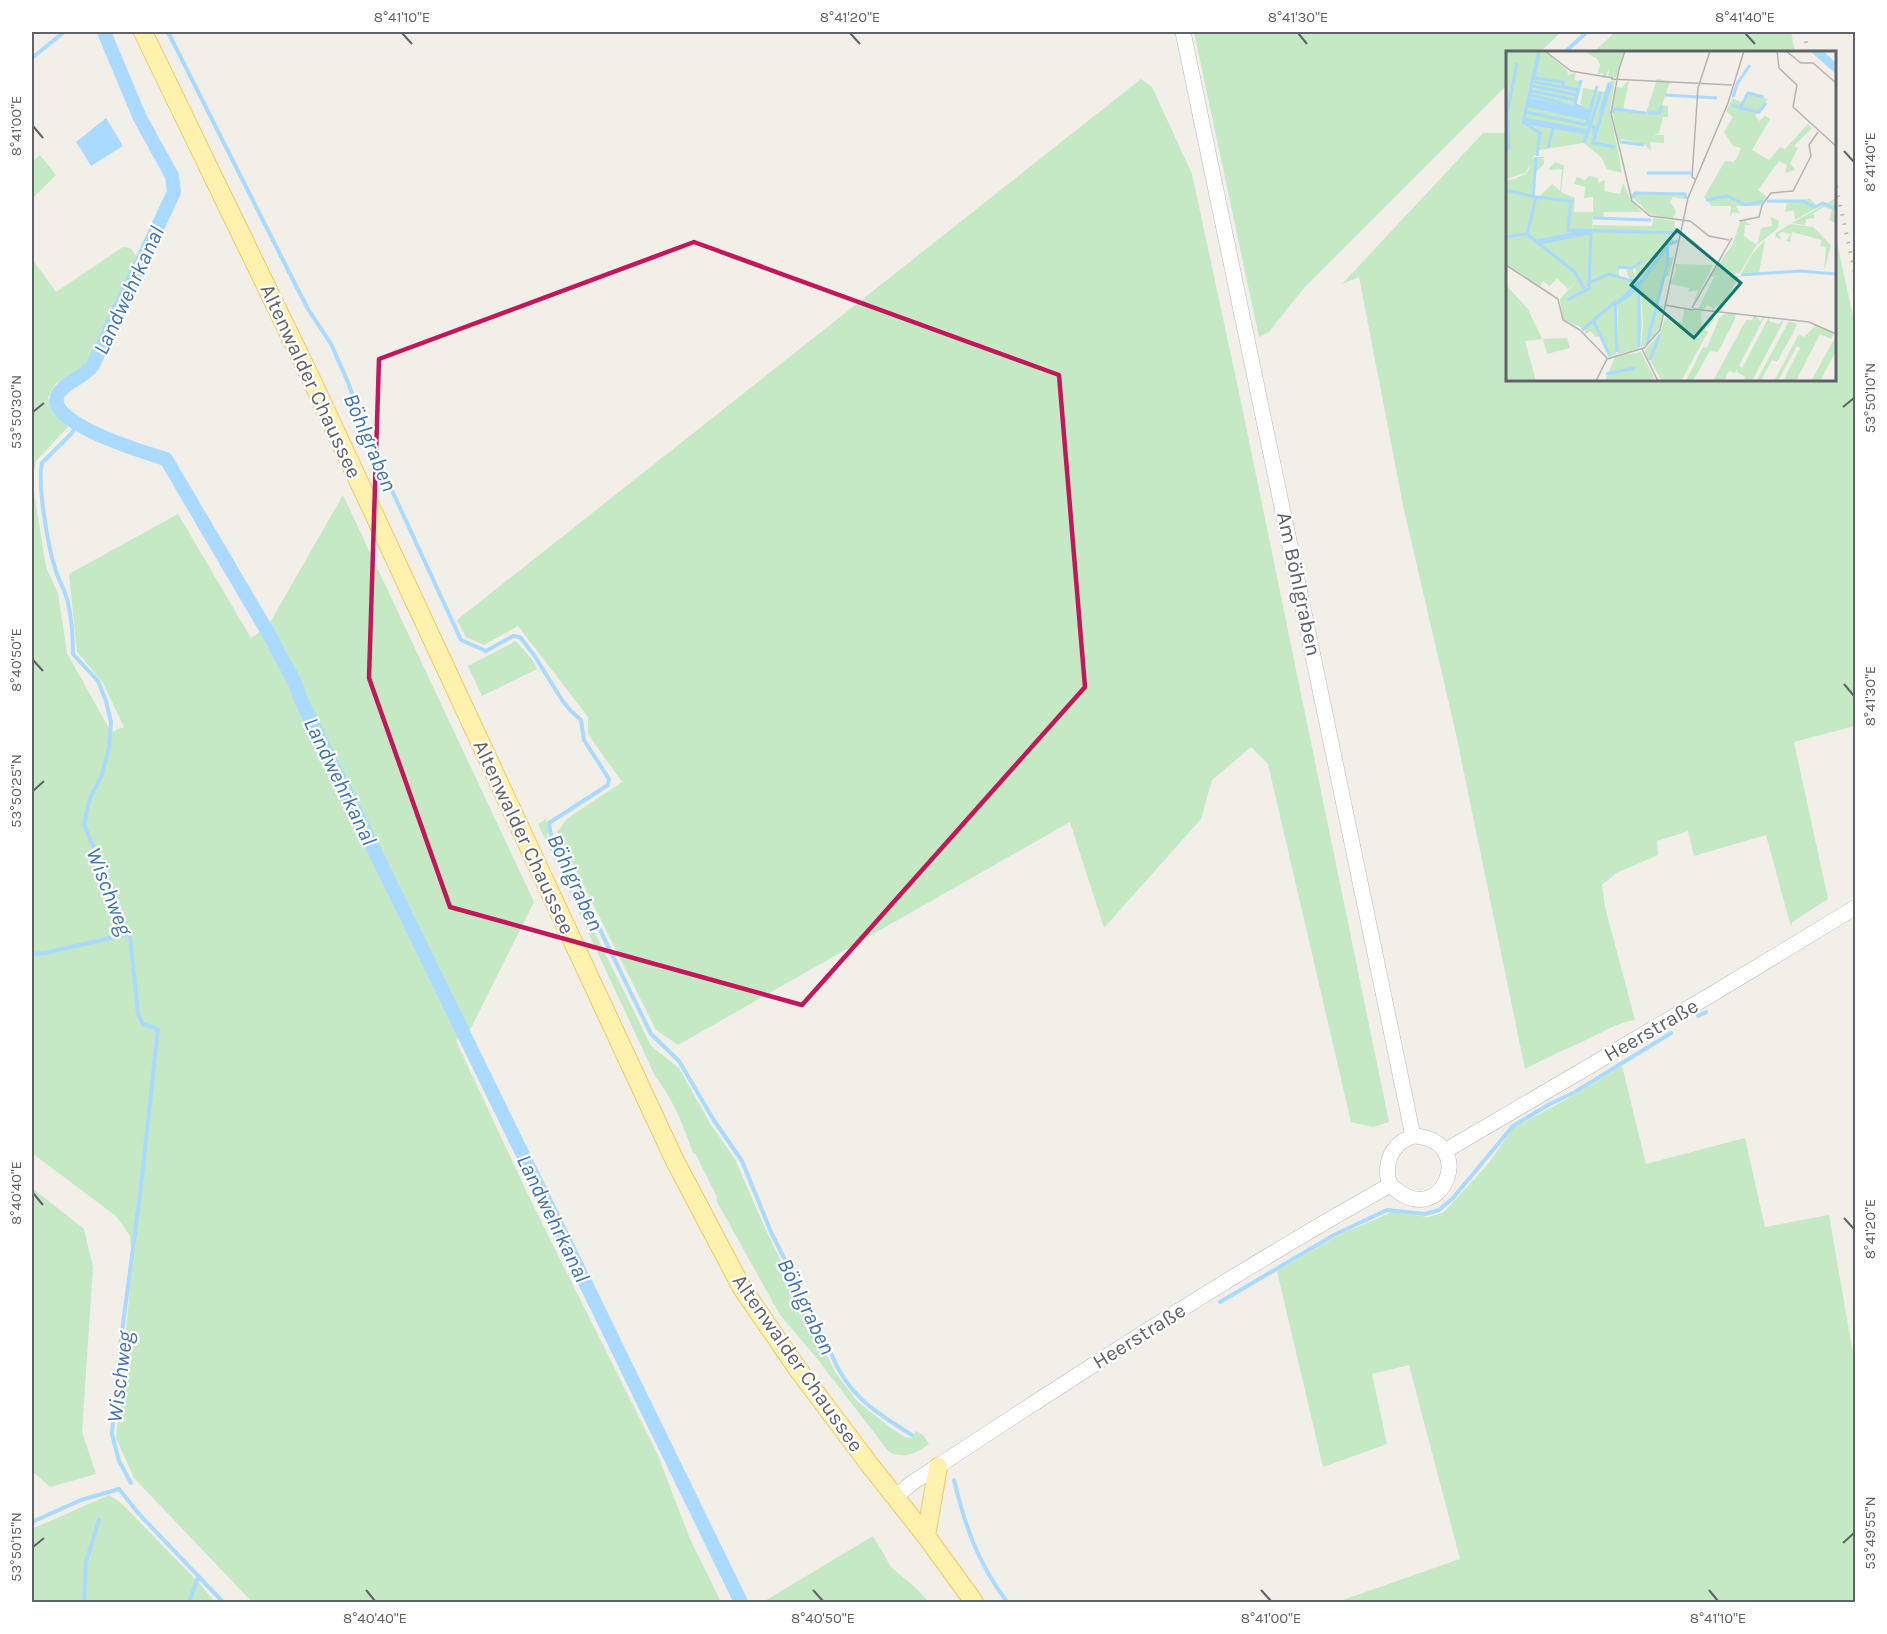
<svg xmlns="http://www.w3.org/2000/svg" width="1887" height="1634" viewBox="0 0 1887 1634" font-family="Karla,sans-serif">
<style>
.green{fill:#c5e8c5}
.water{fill:#aadaff}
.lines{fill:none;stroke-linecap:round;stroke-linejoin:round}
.stream{stroke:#aadaff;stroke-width:4}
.canal{stroke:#aadaff;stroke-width:14}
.secondary-casing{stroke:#b6babf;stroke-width:16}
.primary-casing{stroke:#f2c960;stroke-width:20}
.secondary{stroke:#fff;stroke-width:15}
.primary{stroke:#fff2af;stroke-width:18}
.rail{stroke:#b6b7b8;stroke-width:4;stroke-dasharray:1.5 8;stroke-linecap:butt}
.marked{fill:none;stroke:#c2185b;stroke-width:4.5;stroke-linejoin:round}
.ticks{fill:none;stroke:#5f6368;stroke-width:2}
.labels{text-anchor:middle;stroke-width:4.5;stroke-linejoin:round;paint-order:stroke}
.street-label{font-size:21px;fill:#5f6368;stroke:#fff}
.water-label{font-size:22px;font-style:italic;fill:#4174aa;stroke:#fff}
.inset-river{fill:none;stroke:#aadaff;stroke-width:3}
.inset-road{fill:none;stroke:#b3b3b1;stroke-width:1.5}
.view{fill:#0f766e;fill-opacity:0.15;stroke:#0f766e;stroke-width:3}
.inset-edge{fill:none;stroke:#5f6368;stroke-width:3}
.neatline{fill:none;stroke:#5f6368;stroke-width:2}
.ticks-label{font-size:15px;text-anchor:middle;fill:#5f6368}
</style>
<rect width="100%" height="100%" fill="#f1efe8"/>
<path class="green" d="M 1194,32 L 1561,32 L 1540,52 L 1508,52 L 1507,85 L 1303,289 L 1269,332 L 1259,337 Z
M 1615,32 L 1791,32 L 1795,52 L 1594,52 Z
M 1141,79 L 1152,87 L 1192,174 L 1241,402 L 1389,1122 L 1373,1127 L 1351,1122 L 1268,764 L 1251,747 L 1212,780 L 1201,819 L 1104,928 L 1070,822 L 678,1045 L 656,1030 L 557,832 L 568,818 L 622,782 L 588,734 L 588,717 L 518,626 L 484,645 L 466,637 L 457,620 Z
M 1483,133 L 1507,133 L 1508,380 L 1834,380 L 1835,234 L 1856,330 L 1855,726 L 1794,742 L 1828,899 L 1792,922 L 1791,927 L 1766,835 L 1694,856 L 1688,831 L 1657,841 L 1658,855 L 1616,873 L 1602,885 L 1605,907 L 1635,1020 C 1614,1023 1597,1036 1577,1044 C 1559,1052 1542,1060 1525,1069 L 1456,734 L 1404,510 L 1359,277 L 1342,284 Z
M 40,155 L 56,175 L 32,199 L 32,162 Z
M 123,247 L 130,248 L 136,256 L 94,353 L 85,363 L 84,369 L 55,384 L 48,398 L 54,410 L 68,427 L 36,461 L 32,480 L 46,567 L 58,593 L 67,653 L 111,732 L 124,727 L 103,683 L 77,652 L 69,574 L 178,514 L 251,638 L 268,626 L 343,495 L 534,902 L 471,1028 L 456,1041 L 531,1201 L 657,1453 L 690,1539 L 721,1602 L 252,1602 L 134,1478 L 116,1438 L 132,1265 L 130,1236 L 116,1216 L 32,1153 L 32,259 L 56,292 Z
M 516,641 L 533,661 L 537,669 L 482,696 L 468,666 Z
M 546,819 L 548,831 L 547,836 L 651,1046 L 679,1068 L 711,1125 L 735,1159 L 765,1228 L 835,1372 L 857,1401 L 891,1428 L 905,1437 L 912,1438 L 916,1431 L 923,1435 L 929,1444 C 916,1454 904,1459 889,1452 L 815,1356 L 780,1315 L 716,1200 L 717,1197 L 695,1153 L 693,1153 C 683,1124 674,1101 655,1076 L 538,824 Z
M 1622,1066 L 1646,1164 L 1745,1138 L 1765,1227 L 1829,1215 L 1855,1365 L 1855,1602 L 1337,1602 L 1460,1559 L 1409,1365 L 1372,1374 L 1387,1444 L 1323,1467 L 1277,1271 L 1339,1235 L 1392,1212 L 1428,1217 L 1443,1213 L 1488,1164 L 1513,1128 L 1576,1094 Z
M 32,1188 L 84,1229 L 93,1267 L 82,1432 L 96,1474 L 50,1487 L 32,1471 Z
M 109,1495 L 121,1503 L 199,1583 L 215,1602 L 32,1602 L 32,1529 Z
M 873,1536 L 891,1567 L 918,1590 L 929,1602 L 763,1602 Z"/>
<path class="water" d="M 106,118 L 123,146 L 91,166 L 76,142 Z"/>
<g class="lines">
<path class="stream" d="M 168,32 L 293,280 L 308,309 L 331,344 L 347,380 L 370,443 L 461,640 L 486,651 L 513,636 L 520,637 L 534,655 L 562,700 L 571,711 L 581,720 L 584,740 L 609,779 L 608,785 L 549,823 C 551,847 566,873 581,891 L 651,1034 L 679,1061 L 713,1119 L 742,1161 L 771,1232 L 831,1353 C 847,1395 875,1412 912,1435
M 1565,52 L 1587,32
M 32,58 L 64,32
M 78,424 L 72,433 L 42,463 C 37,484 48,546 55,568 C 58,580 66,591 68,603 C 72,620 73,637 73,654 L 98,681 L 106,701 L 111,722 L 109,747 L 102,775 L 90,798 L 84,824 L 130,936 L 138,1014 L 143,1024 L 158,1029 L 140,1195 L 120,1347 L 112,1434 L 119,1461 L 131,1483
M 32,954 L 45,953 L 128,934
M 1698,1016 L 1706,1012
M 1220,1302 L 1334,1235 L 1387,1210 L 1425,1214 L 1439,1210 L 1453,1198 L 1513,1126 L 1548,1105 L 1575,1092 L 1671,1033
M 954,1480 C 966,1529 977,1561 1007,1602
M 32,1522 L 81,1500 L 119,1489 L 139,1514 L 223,1602
M 84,1602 L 86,1562 L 99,1520
M 189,1602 L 198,1578"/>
<path class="canal" d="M 104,32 L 140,118 L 172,176 L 174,192 L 93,365 C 85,377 64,383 58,394 C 43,423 147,453 166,459 L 273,641 C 281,662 295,675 300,698 L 741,1602"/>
<g class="secondary-casing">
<path id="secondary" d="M 1183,32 L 1413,1136
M 1413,1136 C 1479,1139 1443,1231 1394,1188 C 1383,1179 1387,1156 1397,1146 C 1401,1141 1407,1139 1413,1136 Z
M 1445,1151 L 1714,993 L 1856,907
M 895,1497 L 912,1483 C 1069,1380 1226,1277 1390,1185"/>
</g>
<g class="primary-casing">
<path id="primary" d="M 143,32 L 313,383 L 675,1161 L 742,1288 L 797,1368 L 869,1464 L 926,1536 L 974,1602
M 926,1536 L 938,1467"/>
</g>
<use href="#secondary" class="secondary"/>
<use href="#primary" class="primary"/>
<path class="rail" d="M 1804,32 L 1808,52
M 1834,177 L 1856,278"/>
</g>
<path class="marked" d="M 694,242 L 1059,375 L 1085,687 L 802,1005 L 450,907 L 369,678 L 379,359 Z"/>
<path class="ticks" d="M 402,33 L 412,44M 850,33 L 860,44M 1298,33 L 1307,44M 1745,33 L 1755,44M 33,126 L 43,138M 1844,151 L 1854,162M 1843,407 L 1854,398M 33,412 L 44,403M 33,660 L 43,671M 1844,684 L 1854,696M 33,791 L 44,781M 33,1193 L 43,1205M 1844,1218 L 1854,1229M 1843,1543 L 1854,1533M 33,1547 L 44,1538M 366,1590 L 375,1601M 813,1590 L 823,1601M 1261,1590 L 1271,1601M 1709,1590 L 1718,1601"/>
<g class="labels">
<g class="street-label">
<text transform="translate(311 381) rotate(65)" y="7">Altenwalder Chaussee</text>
<text transform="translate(1299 584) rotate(78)" y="7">Am Böhlgraben</text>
<text transform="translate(524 837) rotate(65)" y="7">Altenwalder Chaussee</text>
<text transform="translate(1651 1030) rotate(-30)" y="7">Heerstraße</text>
<text transform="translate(1139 1336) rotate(-32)" y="7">Heerstraße</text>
<text transform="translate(798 1363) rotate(55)" y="7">Altenwalder Chaussee</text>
</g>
<g class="water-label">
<text transform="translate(128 290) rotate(-65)" y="8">Landwehrkanal</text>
<text transform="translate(371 442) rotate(67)" y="8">Böhlgraben</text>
<text transform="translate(341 781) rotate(64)" y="8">Landwehrkanal</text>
<text transform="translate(576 882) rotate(65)" y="8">Böhlgraben</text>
<text transform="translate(110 891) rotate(69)" y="8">Wischweg</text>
<text transform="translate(554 1218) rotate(64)" y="8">Landwehrkanal</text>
<text transform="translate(807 1306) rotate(64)" y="8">Böhlgraben</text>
<text transform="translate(119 1377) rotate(-83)" y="8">Wischweg</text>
</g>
</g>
<g transform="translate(1506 51)">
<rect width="330" height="330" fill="#f1efe8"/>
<path d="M 0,0 L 38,0 L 61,19 L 62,24 L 70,22 L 68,29 L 74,30 L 69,52 L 74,57 L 77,37 L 99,41 L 103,31 L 109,29 L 104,59 L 116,122 L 101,118 L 95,106 L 78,92 L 33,99 L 26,108 L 30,106 L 38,106 L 38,113 L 30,121 L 30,107 L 29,147 L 21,183 L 31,147 L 39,147 L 33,146 L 46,133 L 54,140 L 56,118 L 42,119 L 49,111 L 62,116 L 58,115 L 55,141 L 69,147 L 68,161 L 87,161 L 87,146 L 78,147 L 79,136 L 68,133 L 71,126 L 79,129 L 83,125 L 92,127 L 92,132 L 99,129 L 98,140 L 114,143 L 117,132 L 125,150 L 136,161 L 98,161 L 97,167 L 87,167 L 87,163 L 86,179 L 69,179 L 86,181 L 87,174 L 146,175 L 147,167 L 169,170 L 168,176 L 174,179 L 162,181 L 168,191 L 156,199 L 162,201 L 162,207 L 168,205 L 163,224 L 157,227 L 141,290 L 151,254 L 157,255 L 155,275 L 144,291 L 135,296 L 137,272 L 134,232 L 140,223 L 137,210 L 139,222 L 132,231 L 129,216 L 113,216 L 113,227 L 124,230 L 120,218 L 127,217 L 129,230 L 125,230 L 133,233 L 136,273 L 133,298 L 112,303 L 112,262 L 110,250 L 111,295 L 110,304 L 104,305 L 95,285 L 89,286 L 85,280 L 79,283 L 79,278 L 57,269 L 54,248 L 72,228 L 62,238 L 51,227 L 44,235 L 37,230 L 34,235 L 0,213 L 0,129 L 9,128 L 19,123 L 22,120 L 25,113 L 19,122 L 0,128 ZM 78,0 L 118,0 L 110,26 L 102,27 L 103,18 L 99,27 L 96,27 L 97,22 L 91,23 L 94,14 L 91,8 ZM 151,28 L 164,30 L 156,54 L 162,55 L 162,66 L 157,66 L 153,82 L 147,84 L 158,84 L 158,92 L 144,91 L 145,100 L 138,93 L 115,88 L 112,92 L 106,57 L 111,36 L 115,37 L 123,29 L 117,60 L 140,62 ZM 243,42 L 262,48 L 249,65 L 253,70 L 259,65 L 264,68 L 246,99 L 263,109 L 274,96 L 279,98 L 302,73 L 306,77 L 288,95 L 292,97 L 284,112 L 289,119 L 279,122 L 281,114 L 273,110 L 252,139 L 261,146 L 254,155 L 230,155 L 234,163 L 227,161 L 224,166 L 225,155 L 206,155 L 198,146 L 219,110 L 228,111 L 232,105 L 235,97 L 227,95 L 218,81 L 227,66 L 220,60 L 227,47 L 235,51 ZM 123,142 L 179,143 L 177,148 L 167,146 L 164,151 L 170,160 L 167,168 L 143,163 ZM 330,147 L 330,172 L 323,169 L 326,159 L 318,156 L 307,162 L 309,167 L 300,168 L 299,174 L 286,172 ZM 304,148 L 311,154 L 317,151 L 319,152 L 289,169 L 288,159 L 279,161 L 281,152 L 261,151 ZM 265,166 L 273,170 L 272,177 L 250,195 L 234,222 L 217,225 L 233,225 L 216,257 L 210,255 L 205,261 L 207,257 L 201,254 L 197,259 L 192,258 L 208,226 L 213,225 L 204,226 L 227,192 L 235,169 L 246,174 L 239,174 L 238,185 L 251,194 L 255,177 L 266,175 ZM 284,173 L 307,176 L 325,194 L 318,221 L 320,196 L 314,195 L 316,189 L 286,181 L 284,191 L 280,190 L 285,183 L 276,181 L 272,183 L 276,189 L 270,186 L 269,190 L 270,182 ZM 259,189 L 253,222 L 235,223 L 246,203 ZM 169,213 L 207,214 L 186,256 L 192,239 L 182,241 L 183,237 L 164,233 L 170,219 ZM 0,234 L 22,258 L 36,288 L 61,287 L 64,297 L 41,303 L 37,288 L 19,290 L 30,330 L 0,330 ZM 178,258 L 195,260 L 196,280 L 206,267 L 209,268 L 199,279 L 202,281 L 175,330 L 156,330 L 145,311 L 146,304 L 143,309 L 153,330 L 139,302 L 139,299 L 154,282 L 159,267 L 176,272 ZM 219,263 L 229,263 L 229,268 L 212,301 L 204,300 L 187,330 L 180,330 L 197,296 L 201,297 L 213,267 ZM 249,264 L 254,270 L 259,265 L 233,315 L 236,317 L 263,266 L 263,270 L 272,273 L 278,269 L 246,330 L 238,330 L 239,326 L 231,321 L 231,318 L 229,322 L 223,320 L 218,330 L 207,330 L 240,269 L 246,269 ZM 283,270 L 291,273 L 287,282 L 271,311 L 266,309 L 255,330 L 251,329 ZM 310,274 L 327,283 L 325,288 L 314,283 L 290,330 L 277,330 L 294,297 L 291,295 L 272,330 L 268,330 L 293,283 L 298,286 ZM 330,285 L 330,300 L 314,330 L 305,330 ZM 135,301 L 149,328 L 143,327 L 149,330 L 99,330 L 109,306 Z" fill="#c5e8c5"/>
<path d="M 304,0 L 317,0 L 330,12 L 330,23 Z" fill="#aadaff"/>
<path class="inset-river" d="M 33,4 L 28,27 L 57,31 L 57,36 L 72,39M 75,29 L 69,53 L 83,61M 28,31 L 56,36M 105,32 L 87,92 L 109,96M 26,35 L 71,44M 25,40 L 70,49M 24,44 L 54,51 L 53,55M 159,44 L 211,47M 227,46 L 231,33 L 244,14M 23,48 L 83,62M 22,51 L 82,65M 55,53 L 73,57M 20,54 L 82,68M 226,54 L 234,57 L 242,42 L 258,46M 234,57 L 253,61 L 260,52M 20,61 L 81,74M 94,62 L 103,32M 107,62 L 109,58 L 140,62M 142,62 L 153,62 L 156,55M 18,68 L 82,80M 17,71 L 80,82M 88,85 L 88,76 L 81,72 L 91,35M 114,91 L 138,94M 78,92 L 95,41M 42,97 L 47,77M 3,99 L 1,63 L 11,12M 31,105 L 34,82 L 17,71 L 33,0M 141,122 L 185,122M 0,139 L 30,146 L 21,184M 27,146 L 30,106M 30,146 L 65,150 L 62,179 L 174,182M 127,147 L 129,142 L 179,143 L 180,148M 200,149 L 221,145 L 240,154 L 257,150M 261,150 L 296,150 L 309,156 L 317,152 L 330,158M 87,167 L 145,169M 22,184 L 69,221 L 79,239M 0,186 L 20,183M 31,190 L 82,180M 34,192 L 83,182M 112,216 L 126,217 L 137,210M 235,224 L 294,220 L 330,223M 83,232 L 103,223 L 133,232 L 133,296M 134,232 L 162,195M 131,233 L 110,253 L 132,238M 83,236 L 85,180M 61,249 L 85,237M 88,271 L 104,305M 76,279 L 109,251 L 111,301M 141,293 L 162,210 L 161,194 L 172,190M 144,309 L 154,283M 100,323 L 129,317"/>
<path class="inset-road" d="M 39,0 L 65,20 L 107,27M 271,0 L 273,17 L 291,34 L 287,56 L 330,95M 280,0 L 295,12 L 307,12 L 330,32M 113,18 L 105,62 L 126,150 L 144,165 L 184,170 L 203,185 L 223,189M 113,18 L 119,0M 105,28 L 226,34M 190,129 L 186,126 L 192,37 L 204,0M 233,170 L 253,166 L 256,154 L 265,142 L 287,140 L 305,105 L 303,94 L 312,81M 0,214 L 52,248 L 57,269 L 74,279 L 101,307M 159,254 L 187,259M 186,257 L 226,187M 187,258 L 303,271 L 330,283M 136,298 L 152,330M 90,330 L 101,308 L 138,297 L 154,279 L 182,147 L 222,52 L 238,0"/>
<path class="view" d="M 171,179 L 235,232 L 188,287 L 125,234 Z"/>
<rect width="330" height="330" class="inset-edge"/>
</g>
<rect width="1887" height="1634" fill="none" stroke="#ffffff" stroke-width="66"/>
<rect x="33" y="33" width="1821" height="1568" class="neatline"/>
<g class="ticks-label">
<text x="402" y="22">8°41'10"E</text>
<text x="850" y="22">8°41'20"E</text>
<text x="1298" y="22">8°41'30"E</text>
<text x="1745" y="22">8°41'40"E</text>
<text transform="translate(16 126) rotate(-90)" y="5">8°41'00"E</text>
<text transform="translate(1870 162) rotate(-90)" y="5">8°41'40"E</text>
<text transform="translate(1870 398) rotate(-90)" y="5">53°50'10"N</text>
<text transform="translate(16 412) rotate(-90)" y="5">53°50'30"N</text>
<text transform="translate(16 660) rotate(-90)" y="5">8°40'50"E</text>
<text transform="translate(1870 696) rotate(-90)" y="5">8°41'30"E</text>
<text transform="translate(16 791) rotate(-90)" y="5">53°50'25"N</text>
<text transform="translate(16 1193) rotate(-90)" y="5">8°40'40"E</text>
<text transform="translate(1870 1229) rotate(-90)" y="5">8°41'20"E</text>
<text transform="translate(1870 1533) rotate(-90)" y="5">53°49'55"N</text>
<text transform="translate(16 1547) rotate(-90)" y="5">53°50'15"N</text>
<text x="375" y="1623">8°40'40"E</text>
<text x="823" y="1623">8°40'50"E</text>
<text x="1271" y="1623">8°41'00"E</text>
<text x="1718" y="1623">8°41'10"E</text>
</g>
</svg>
